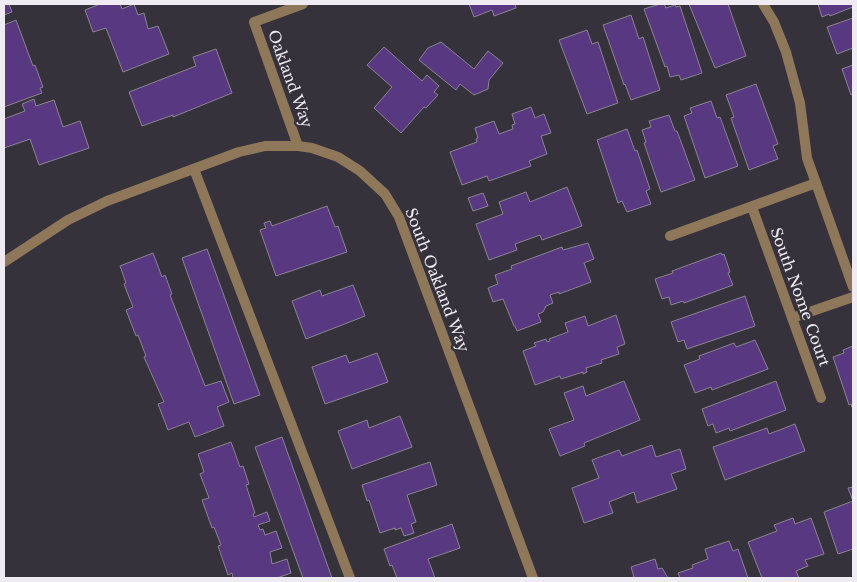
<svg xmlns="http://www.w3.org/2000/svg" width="857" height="582" viewBox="0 0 857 582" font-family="'Libre Baskerville',serif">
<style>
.building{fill:#583981;stroke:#898590}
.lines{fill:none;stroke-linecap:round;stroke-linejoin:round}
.lane{stroke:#8f7859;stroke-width:10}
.street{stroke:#8f7859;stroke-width:10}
.labels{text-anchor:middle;stroke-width:5;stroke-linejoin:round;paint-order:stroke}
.street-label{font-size:15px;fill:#eeecf2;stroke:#36323c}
</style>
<rect width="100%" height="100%" fill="#36323c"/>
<path class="building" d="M 4,4 L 9,4 L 12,12 L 4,15 Z
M 100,4 L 120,4 L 122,9 L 134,4 L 138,15 L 144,13 L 148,29 L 158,26 L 169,54 L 123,72 L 106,28 L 93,32 L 85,10 Z
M 469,4 L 515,4 L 516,8 L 494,16 L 492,10 L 474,17 Z
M 660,4 L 664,4 L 666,8 L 675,5 L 676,7 L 680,6 L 702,73 L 681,80 L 679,75 L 670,77 L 667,66 L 665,67 L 644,9 Z
M 689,4 L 728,4 L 746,56 L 715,68 Z
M 818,4 L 853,4 L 853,7 L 830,16 L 829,14 L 822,17 Z
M 631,15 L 639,39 L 643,37 L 660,90 L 631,100 L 625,84 L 624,85 L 603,25 Z
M 853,18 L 853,48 L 837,54 L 827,27 Z
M 16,20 L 33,66 L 35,65 L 43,87 L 40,88 L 42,93 L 4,107 L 4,25 Z
M 587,30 L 592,44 L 598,42 L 618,103 L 587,114 L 559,40 Z
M 441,42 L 474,69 L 488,51 L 503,63 L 489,80 L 488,89 L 474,95 L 460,84 L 456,90 L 419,60 L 428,48 Z
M 384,47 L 422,81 L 427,75 L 439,86 L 434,92 L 438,95 L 426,108 L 424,107 L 401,133 L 374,108 L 392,87 L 367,65 Z
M 216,49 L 232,93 L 173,117 L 173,115 L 142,126 L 129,92 L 196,66 L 193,57 Z
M 853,65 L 853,94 L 851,95 L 842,69 Z
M 756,84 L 778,144 L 773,146 L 778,159 L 749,170 L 731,118 L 734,117 L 726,95 Z
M 34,99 L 36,106 L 54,100 L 63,127 L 80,121 L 89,148 L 39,165 L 30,139 L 4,148 L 4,119 L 25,111 L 22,104 Z
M 711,101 L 717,118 L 720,117 L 738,166 L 705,178 L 684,116 L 692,113 L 690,108 Z
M 531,107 L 535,118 L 544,114 L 551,133 L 541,136 L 547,154 L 529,161 L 531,166 L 489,181 L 487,176 L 462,185 L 450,152 L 477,142 L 476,139 L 478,138 L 475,128 L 494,121 L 499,134 L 513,129 L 512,125 L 515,124 L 512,114 Z
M 669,115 L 675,131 L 677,131 L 695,180 L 661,192 L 644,143 L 646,142 L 642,130 L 651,127 L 649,121 Z
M 627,129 L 635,151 L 637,150 L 650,189 L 646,191 L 651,204 L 627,212 L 622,201 L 618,203 L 597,140 Z
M 567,187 L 582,226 L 542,240 L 540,235 L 515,244 L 517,250 L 489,260 L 476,224 L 503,214 L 499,202 L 526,192 L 530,202 Z
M 483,193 L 488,206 L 473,211 L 468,198 Z
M 327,206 L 335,227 L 338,226 L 347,252 L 276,276 L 260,230 L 266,228 L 264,223 L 270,221 L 272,226 Z
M 588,243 L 594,259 L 584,263 L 591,282 L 559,294 L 559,292 L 550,295 L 553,303 L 546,306 L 543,312 L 538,314 L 541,322 L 517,331 L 515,326 L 514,326 L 503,299 L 493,302 L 488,288 L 498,284 L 495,275 L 512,269 L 511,266 L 562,247 L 563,250 Z
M 207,249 L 260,395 L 234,404 L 182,258 Z
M 153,253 L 162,277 L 165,275 L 172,294 L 170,295 L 205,386 L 221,381 L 229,402 L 217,407 L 224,426 L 195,437 L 189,422 L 168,430 L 158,404 L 164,402 L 144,357 L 146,356 L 138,335 L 136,336 L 126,310 L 133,307 L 124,284 L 126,283 L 120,266 Z
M 721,253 L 722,255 L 724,254 L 730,272 L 728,273 L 733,285 L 684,303 L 683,301 L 671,305 L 669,297 L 662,299 L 655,279 L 673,273 L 672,271 Z
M 353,285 L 365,316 L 306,339 L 292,301 L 320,290 L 322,296 Z
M 745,296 L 755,326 L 687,349 L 684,340 L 678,342 L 671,322 Z
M 616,315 L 625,344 L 617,347 L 619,354 L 601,360 L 602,363 L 586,368 L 587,372 L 583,374 L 583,372 L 561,379 L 560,376 L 535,385 L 523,351 L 536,346 L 534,343 L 546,339 L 547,342 L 550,341 L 549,339 L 568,332 L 565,323 L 585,316 L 588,326 Z
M 755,340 L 768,369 L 712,390 L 711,387 L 695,393 L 684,365 L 700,359 L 699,356 L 734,343 L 736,347 Z
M 853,346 L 853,410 L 851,404 L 849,405 L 833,357 L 844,353 L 843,350 Z
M 377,353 L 388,382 L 325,404 L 312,367 L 346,355 L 349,363 Z
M 624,381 L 640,420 L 584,443 L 585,446 L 560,456 L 549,429 L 574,420 L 564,393 L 583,386 L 586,396 Z
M 776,381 L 786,410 L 730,431 L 729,428 L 716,433 L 713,424 L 708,426 L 702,409 Z
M 400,416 L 412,447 L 352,469 L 338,431 L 367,420 L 369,428 Z
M 795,424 L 805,451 L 725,480 L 713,447 L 767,428 L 769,434 Z
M 282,437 L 332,578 L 303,578 L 255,447 Z
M 231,442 L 240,467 L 243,466 L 249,484 L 246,485 L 255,513 L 253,514 L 254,517 L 267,512 L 270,521 L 258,525 L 260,530 L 263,529 L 265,535 L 276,531 L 282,548 L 270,552 L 272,564 L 287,559 L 291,573 L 277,578 L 233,578 L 232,573 L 228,575 L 218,546 L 221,545 L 214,527 L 212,528 L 202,500 L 209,498 L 200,474 L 204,472 L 198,454 Z
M 652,445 L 656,457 L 680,449 L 686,469 L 671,474 L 677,489 L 637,503 L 634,492 L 609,502 L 613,513 L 584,523 L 572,488 L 599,478 L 592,460 L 619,450 L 622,456 Z
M 430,462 L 437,485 L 407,495 L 416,522 L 411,524 L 414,533 L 404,536 L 401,528 L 395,530 L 395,528 L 380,533 L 369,500 L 367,501 L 362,485 Z
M 853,487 L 853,549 L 838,554 L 824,512 L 853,501 L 848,488 Z
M 793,518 L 795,524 L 811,518 L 824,554 L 805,560 L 808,566 L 796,571 L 799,578 L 762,578 L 748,542 L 777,531 L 774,525 Z
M 452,524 L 460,548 L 428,559 L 435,578 L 397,578 L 392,565 L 390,566 L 384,549 Z
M 729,541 L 733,551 L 738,549 L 748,578 L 680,578 L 678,573 L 693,568 L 692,565 L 708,559 L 705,549 Z
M 655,559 L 658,569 L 662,568 L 668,578 L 630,578 L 634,577 L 631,567 Z"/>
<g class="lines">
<path class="lane" d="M 194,169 L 350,578"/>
<path class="street" d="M 763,4 L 774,22 L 786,52 L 800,103 L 807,158 L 853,287
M 298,146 L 254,22 L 303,4
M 752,207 L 821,398
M 670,236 L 816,183
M 4,262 L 68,220 L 107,201 L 239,152 L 265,146 L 298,146 L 312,148 L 338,157 L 360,171 L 385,194 L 399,217 L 533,578
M 792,318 L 853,297"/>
</g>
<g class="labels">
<g class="street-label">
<text transform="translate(290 79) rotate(70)" y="5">Oakland Way</text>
<text transform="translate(437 280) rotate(69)" y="5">South Oakland Way</text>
<text transform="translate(800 297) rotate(70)" y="5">South Nome Court</text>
</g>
</g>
<rect width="857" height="582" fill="none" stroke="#eeecf2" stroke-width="10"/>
</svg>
